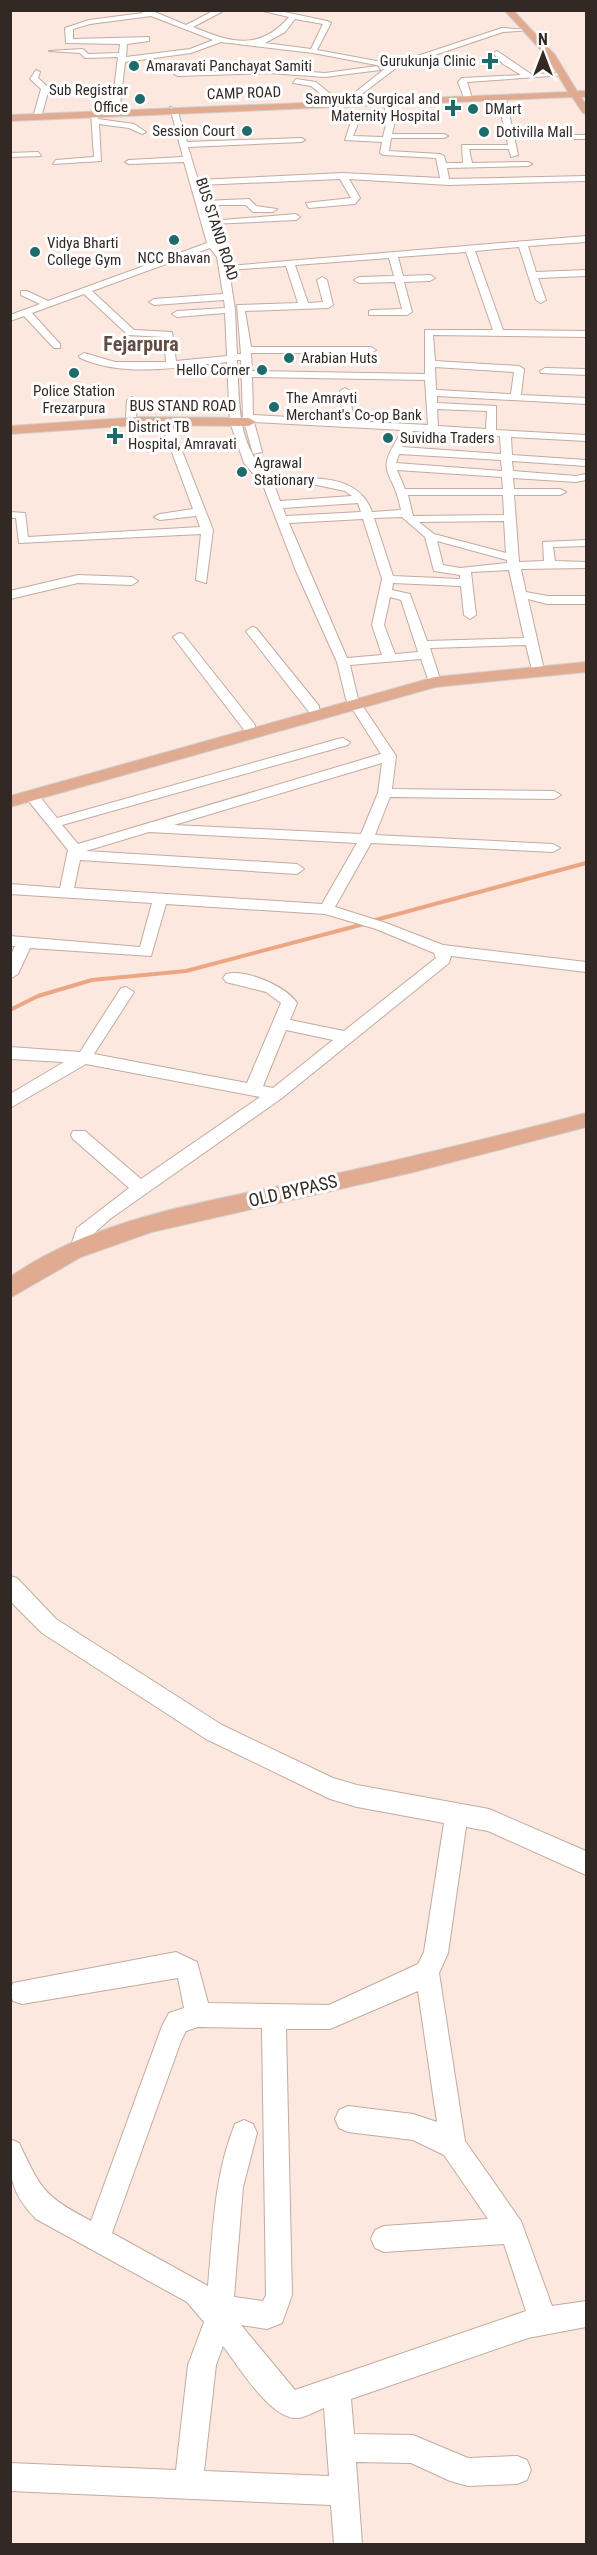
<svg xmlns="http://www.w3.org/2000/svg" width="597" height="2555" viewBox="0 0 597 2555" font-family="'Roboto Condensed',sans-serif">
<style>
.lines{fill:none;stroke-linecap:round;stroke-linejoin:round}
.stream{stroke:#eca684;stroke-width:4}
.minor-casing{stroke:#c2aba0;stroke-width:2}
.major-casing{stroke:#d2d0cf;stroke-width:2}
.minor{fill:#fff;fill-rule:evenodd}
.major{fill:#e0ab91;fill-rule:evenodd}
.poi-dot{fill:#1e6b6c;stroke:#fff;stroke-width:2}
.labels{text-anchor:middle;stroke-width:6;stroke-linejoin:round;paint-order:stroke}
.far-poi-label{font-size:15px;fill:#322925;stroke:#fff;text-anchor:start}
.far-street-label{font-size:15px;fill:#322925;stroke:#fff}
.street-label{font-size:18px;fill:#322925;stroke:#fff}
.far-district-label{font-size:20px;font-weight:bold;fill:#614d44;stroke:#fff}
</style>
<rect width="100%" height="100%" fill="#fce8df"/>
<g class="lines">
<path class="stream" d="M 372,921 L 586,863
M 10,1010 L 38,996 L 92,980 L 186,971 L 364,924"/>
<g class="minor-casing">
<path id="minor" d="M 139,10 L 150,10 L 186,25 L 215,10 L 225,10 L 193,27 C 230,42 259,52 289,17 L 259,10 L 275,10 L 327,21 L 331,23 L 317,50 L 393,64 L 502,28 L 531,30 L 503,32 L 396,68 L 346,106 L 343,102 L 387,67 L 313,53 L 221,42 L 191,53 L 125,62 L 119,113 L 115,115 L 111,113 L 118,57 L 85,58 L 80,53 L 49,51 L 83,49 L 88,54 L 119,53 L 120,44 L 66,43 L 65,28 L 89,20 L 143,13 ZM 151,16 L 213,40 L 190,49 L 126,57 L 127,44 L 149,41 L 149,37 L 73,39 L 73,29 L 90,24 ZM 295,19 L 323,24 L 311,49 L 265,43 L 285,32 Z
M 497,51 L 531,74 L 561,73 L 565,75 L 467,82 L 472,98 L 465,100 L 458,82 L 462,78 L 521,75 L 503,64 L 493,53 Z
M 377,66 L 380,70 L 325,77 L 269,73 L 178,76 L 174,74 L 269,69 L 325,73 Z
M 36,70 L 40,72 L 38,78 L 49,88 L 42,114 L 38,116 L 34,114 L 41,89 L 30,79 Z
M 296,79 L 316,82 L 340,102 L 333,104 L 311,86 L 293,83 Z
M 502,97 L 506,99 L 518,155 L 511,157 L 509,149 L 469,149 L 472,163 L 528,162 L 532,164 L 528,166 L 447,168 L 449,179 L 586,176 L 586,181 L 448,185 L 349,179 L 360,198 L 355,204 L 309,208 L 306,203 L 351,198 L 340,179 L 199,185 L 204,201 L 249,199 L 256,206 L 277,209 L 273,212 L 253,212 L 246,205 L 205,205 L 210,221 L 296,214 L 300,217 L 296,220 L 211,224 L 215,240 L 221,238 L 225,241 L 218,245 L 227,257 L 228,266 L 586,236 L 586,242 L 528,246 L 536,272 L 586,270 L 586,276 L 538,278 L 546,300 L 541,303 L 536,300 L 519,247 L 475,251 L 503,330 L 586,331 L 586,337 L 433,335 L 435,361 L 519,366 L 524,369 L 521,395 L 586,398 L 586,404 L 437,396 L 437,403 L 496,406 L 496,430 L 586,435 L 586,441 L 511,437 L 512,455 L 586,460 L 586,466 L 512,461 L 513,471 L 576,476 L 586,474 L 586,480 L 576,482 L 513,478 L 514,489 L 560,489 L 566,492 L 560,495 L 514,495 L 519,562 L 544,561 L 543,542 L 586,540 L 586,546 L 553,547 L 555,561 L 586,562 L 586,568 L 521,569 L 526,592 L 547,596 L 586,596 L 586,604 L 547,604 L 528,599 L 544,670 L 542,673 L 534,673 L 532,670 L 526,645 L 430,648 L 441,682 L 435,686 L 429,682 L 421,659 L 350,665 L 358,699 L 396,756 L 392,789 L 554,791 L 561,795 L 554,799 L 390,797 L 375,835 L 553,844 L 560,848 L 553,852 L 371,843 L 335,907 L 386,923 L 443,945 L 586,962 L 586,972 L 451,956 L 449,963 L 282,1098 L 110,1219 L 91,1236 L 84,1256 L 72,1256 L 69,1251 L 77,1228 L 129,1188 L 73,1139 L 71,1135 L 73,1131 L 85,1131 L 141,1179 L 260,1097 L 86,1064 L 10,1108 L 10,1094 L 64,1062 L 10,1059 L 10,1047 L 80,1052 L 121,988 L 126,987 L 134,992 L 94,1054 L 247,1083 L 281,1003 L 266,992 L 226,982 L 223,978 L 226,974 C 246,969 286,986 297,1003 L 290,1020 L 344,1031 L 436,958 L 434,953 L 376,929 L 325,914 L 166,904 L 151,956 L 30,948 L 18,974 L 10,979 L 10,957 L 15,946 L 10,946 L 10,936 L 140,947 L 152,903 L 10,894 L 10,884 L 60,888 L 68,850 L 27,799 L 27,793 L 37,793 L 57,818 L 338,739 L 343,738 L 350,742 L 348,745 L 62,825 L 78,844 L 381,754 L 346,699 L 337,662 L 296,571 L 263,485 L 244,463 L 230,422 L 227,362 C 180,367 125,378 80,358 L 79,356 L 84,353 L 115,362 L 166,362 L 164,337 L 128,335 L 84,294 L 32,313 L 60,344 L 60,348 L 54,348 L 24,316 L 10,321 L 10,315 L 40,304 L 21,295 L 21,291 L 27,291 L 48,301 L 207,243 L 184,162 L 129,164 L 125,162 L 129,160 L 183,157 L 170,107 L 177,109 L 187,142 L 301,138 L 305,140 L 301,142 L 188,147 L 198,180 L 343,173 L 440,178 L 436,158 L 384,155 L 380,153 L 382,142 L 345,140 L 352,119 L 387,115 L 383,103 L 390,101 L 396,117 L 392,134 L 444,134 L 448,136 L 444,138 L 391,138 L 389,151 L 440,154 L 444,156 L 446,163 L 463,163 L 462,145 L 508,145 L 498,99 ZM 387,120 L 383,137 L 353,136 L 359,121 ZM 210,248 L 217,257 L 223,294 L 154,299 L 149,302 L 154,305 L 224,300 L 225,308 L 177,311 L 172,314 L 177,317 L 225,313 L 227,356 L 176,361 L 172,332 L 134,330 L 92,291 ZM 466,252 L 493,330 L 425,330 L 425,374 L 252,371 L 251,353 L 371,353 L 376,350 L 371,347 L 251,347 L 245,311 L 328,308 L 333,305 L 327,280 L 322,277 L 317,280 L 323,302 L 308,303 L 295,265 L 389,258 L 394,276 L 359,277 L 354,280 L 359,283 L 395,282 L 402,309 L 372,310 L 369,311 L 369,315 L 407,315 L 412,312 L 404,282 L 430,281 L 435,278 L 430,275 L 403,276 L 398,257 ZM 286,266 L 298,303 L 237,305 L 241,354 L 237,354 L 235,310 L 229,270 ZM 237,360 L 241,360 L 243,418 L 253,454 L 262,452 L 254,422 L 403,430 C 372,477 393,466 401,510 L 372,512 C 358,471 306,478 271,480 C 236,442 240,409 237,360 ZM 435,367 L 514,372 L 511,394 L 436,390 ZM 252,377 L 425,380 L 428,425 L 353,421 L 350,391 L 345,388 L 340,391 L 342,420 L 253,415 ZM 437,409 L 487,411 L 486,429 L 438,426 ZM 413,431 L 500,436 L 501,454 L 402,447 ZM 399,454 L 501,460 L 502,471 L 396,463 ZM 397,470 L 502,477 L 503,489 L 405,489 ZM 312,484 L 345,491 L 352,496 L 280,501 L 275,487 ZM 408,495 L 503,495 L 504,515 L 413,516 ZM 358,503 L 361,512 L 286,516 L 283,508 ZM 402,517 L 425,537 L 434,571 L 460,575 L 460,579 L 393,576 L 374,518 ZM 363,519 L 382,579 L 372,625 L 382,655 L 347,658 L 289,523 ZM 504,521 L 506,553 L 434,534 L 419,522 ZM 437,541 L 507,560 L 507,563 L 460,568 L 443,565 ZM 509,570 L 524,638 L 427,641 L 410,594 L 392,590 L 393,583 L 461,586 L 464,615 L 470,619 L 476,615 L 471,572 ZM 390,597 L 401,600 L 418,652 L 395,654 L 384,625 ZM 382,763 L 378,793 L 361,834 L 174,825 ZM 149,832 L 357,843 L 322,904 L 74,888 L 80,860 L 297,874 L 304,869 L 297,864 L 86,851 ZM 286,1030 L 333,1040 L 273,1088 L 263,1086 Z
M 91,112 L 97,112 L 98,119 L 134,124 L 146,132 L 142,134 L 129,128 L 99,124 L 101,161 L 53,164 L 56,160 L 94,157 Z
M 550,135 L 586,135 L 586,139 L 547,139 Z
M 38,152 L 41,156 L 10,157 L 10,153 Z
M 545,368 L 586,369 L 586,375 L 541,373 L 540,371 Z
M 132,397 L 137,400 L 136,417 L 131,420 L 126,417 L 127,400 Z
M 165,417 L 170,420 L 213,530 L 206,583 L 196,580 L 201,534 L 19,543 L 16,518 L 10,518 L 10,512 L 25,513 L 28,537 L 200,527 L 196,516 L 160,520 L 154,517 L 160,514 L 193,509 L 160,420 Z
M 78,575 L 132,577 L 138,581 L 132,585 L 78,583 L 10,599 L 10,591 Z
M 252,627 L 256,628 L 319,706 L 319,712 L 309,712 L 248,634 L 246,631 Z
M 179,633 L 183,634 L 255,725 L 255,731 L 245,731 L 173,637 Z
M 10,1576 L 17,1578 L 56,1619 L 222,1725 L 333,1778 L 357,1785 L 489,1809 L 586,1851 L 586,1875 L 488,1831 L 466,1827 L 448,1953 L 439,1973 L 465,2141 L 521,2221 L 552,2306 L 586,2301 L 586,2327 L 528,2338 L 351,2399 L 354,2434 L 413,2435 L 468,2458 L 517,2456 L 527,2460 L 531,2470 L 527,2480 L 517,2484 L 468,2486 L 450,2481 L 411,2463 L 356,2462 L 362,2544 L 334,2544 L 331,2505 L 10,2491 L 10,2463 L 176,2470 L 188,2365 L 204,2322 L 187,2302 L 36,2219 C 9,2191 10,2176 10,2139 L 19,2143 C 42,2191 43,2195 91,2221 L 162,2026 L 169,2013 L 184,2008 L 178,1978 L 22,2004 L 13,2001 L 10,1991 L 13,1983 L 176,1952 L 197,1962 L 208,2003 L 329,2005 L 418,1964 L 424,1952 L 444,1823 L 357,1807 L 330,1799 L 206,1739 L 42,1633 L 10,1601 ZM 418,1991 L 437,2122 L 413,2114 L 348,2106 L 339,2110 L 335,2119 L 339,2128 L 348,2132 L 413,2140 L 444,2155 L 488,2219 L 384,2226 L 375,2230 L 371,2239 L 375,2248 L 384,2252 L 504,2244 L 526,2311 L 295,2390 L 241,2325 L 267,2329 L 282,2323 L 292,2295 L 286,2029 L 330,2029 ZM 198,2027 L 262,2028 L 266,2295 L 263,2301 L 234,2297 L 243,2187 L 257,2133 L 253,2124 L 244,2120 L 235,2124 C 214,2175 213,2232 208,2286 L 112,2233 L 181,2041 L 186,2031 ZM 223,2346 C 238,2365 271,2421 298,2418 C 306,2417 316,2411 324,2408 L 329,2476 L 204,2471 L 216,2365 Z"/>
</g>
<g class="major-casing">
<path id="major" d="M 504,10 L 513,10 L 555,55 L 577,91 L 586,91 L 586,97 L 581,97 L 586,105 L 586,114 L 583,113 L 572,97 L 10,121 L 10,115 L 568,92 L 548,58 Z
M 140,417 L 249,418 L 256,422 L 249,426 L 140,425 L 10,434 L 10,426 Z
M 586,662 L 586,672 L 436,687 L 10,807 L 10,796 L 435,677 Z
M 586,1113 L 586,1127 L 414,1172 L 152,1232 L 81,1257 L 10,1298 L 10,1277 C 97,1216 210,1202 312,1179 C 404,1159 495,1137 586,1113 Z"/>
</g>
<use href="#minor" class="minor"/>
<use href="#major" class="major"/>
</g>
<g class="poi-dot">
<path d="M487 52h6v6h6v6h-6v6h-6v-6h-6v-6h6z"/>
<circle cx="134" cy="66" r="6"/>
<circle cx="140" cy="99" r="6"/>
<path d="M450 99h6v6h6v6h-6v6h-6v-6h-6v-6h6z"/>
<circle cx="473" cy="109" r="6"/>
<circle cx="247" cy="131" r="6"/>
<circle cx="484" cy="132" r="6"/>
<circle cx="174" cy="240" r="6"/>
<circle cx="35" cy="252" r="6"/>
<circle cx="289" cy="358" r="6"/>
<circle cx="262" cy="370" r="6"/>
<circle cx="74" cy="373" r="6"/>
<circle cx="274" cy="407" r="6"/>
<path d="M112 427h6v6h6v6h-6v6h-6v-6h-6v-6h6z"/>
<circle cx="388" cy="438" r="6"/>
<circle cx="242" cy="472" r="6"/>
</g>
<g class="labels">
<g class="far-poi-label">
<text x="476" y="66" text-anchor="end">Gurukunja Clinic</text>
<text x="146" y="71">Amaravati Panchayat Samiti</text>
<text x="128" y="95" text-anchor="end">Sub Registrar<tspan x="128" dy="17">Office</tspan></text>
<text x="440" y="104" text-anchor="end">Samyukta Surgical and<tspan x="440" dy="17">Maternity Hospital</tspan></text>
<text x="485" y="114">DMart</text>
<text x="235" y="136" text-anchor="end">Session Court</text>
<text x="496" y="137">Dotivilla Mall</text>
<text x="47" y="248">Vidya Bharti<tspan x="47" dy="17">College Gym</tspan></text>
<text x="174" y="263" text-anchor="middle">NCC Bhavan</text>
<text x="301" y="363">Arabian Huts</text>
<text x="250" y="375" text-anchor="end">Hello Corner</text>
<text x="74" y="396" text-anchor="middle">Police Station<tspan x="74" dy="17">Frezarpura</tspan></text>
<text x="286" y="403">The Amravti<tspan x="286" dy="17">Merchant's Co-op Bank</tspan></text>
<text x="128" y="432">District TB<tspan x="128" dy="17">Hospital, Amravati</tspan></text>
<text x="400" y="443">Suvidha Traders</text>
<text x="254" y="468">Agrawal<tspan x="254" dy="17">Stationary</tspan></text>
</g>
<g class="far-street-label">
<text transform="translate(244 93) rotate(-2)" y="5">CAMP ROAD</text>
<text transform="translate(217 229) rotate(72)" y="5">BUS STAND ROAD</text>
<text x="183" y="411">BUS STAND ROAD</text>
</g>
<g class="street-label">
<text transform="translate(293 1191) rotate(-13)" y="6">OLD BYPASS</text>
</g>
<g class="far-district-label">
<text x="141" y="351">Fejarpura</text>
</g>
</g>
<rect width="597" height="2555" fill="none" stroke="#322925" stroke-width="24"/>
<g transform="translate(543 54)" stroke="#ffffff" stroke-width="4.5" paint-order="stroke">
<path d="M0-4.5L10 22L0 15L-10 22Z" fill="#322925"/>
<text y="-9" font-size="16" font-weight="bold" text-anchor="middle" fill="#322925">N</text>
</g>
</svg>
